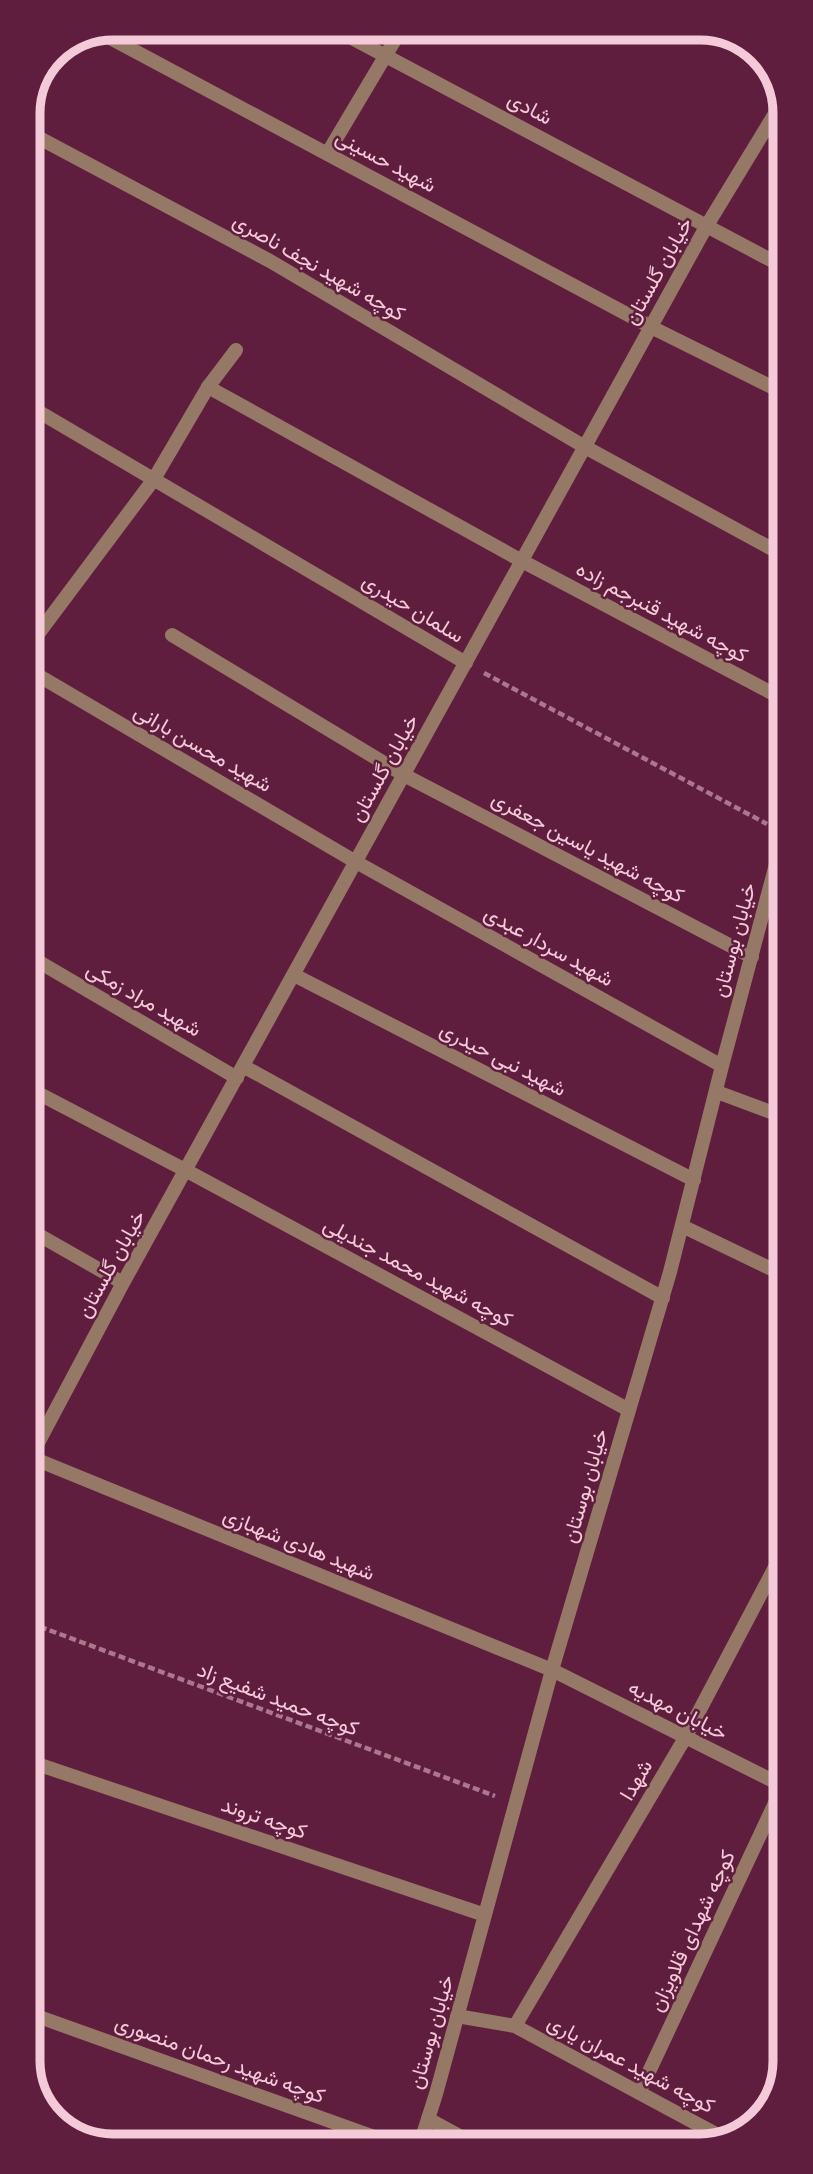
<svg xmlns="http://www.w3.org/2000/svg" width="813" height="2174" viewBox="0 0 813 2174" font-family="'PT Sans Narrow',Vazirmatn,sans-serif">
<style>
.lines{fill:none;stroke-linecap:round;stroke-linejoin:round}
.path{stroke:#ac768d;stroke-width:4.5;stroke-dasharray:7 3.5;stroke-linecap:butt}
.lane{stroke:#957865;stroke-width:14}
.street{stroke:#957865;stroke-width:14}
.labels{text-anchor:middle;stroke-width:5;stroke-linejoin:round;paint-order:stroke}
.street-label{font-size:21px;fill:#f4cad9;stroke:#601e3e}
.rim{fill:none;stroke:#f4cad9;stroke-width:9}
</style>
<rect width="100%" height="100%" fill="#601e3e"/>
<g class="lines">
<path class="path" d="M 484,673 L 767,824
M 30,1623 L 495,1796"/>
<path class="lane" d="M 208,387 L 522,561
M 172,635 L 404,775
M 428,2119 L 474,2144"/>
<path class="street" d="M 333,28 L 782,266
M 101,33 L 651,327 L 782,392
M 28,132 L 270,261 L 585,447 L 783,555
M 327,154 L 402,28
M 29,406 L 466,663
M 522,561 L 783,699
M 29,646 L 154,479 L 208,387 L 236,350
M 29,670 L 356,862 L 722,1066
M 404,775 L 752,957
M 29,956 L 237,1078
M 294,975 L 694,1180
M 243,1066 L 663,1298
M 30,1089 L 187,1171 L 629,1410
M 717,1092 L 784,1117
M 682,1226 L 784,1275
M 30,1230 L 123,1283
M 30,1457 L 552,1670 L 785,1787
M 30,1458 L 123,1283 L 706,227 L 782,102
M 31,1762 L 485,1915
M 31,2014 L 394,2144
M 457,2016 L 515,2026 L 727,2140
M 515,2026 L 685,1738 L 784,1550
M 639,2093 L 783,1786
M 420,2144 L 436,2094 L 552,1670 L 670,1272 L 722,1066 L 783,838"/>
</g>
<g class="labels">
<g class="street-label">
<text transform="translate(530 108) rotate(28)" y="7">شادی</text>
<text transform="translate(386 161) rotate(28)" y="7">شهید حسینی</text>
<text transform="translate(319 267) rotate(30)" y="7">کوچه شهید نجف ناصری</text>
<text transform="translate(658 271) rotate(-61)" y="7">خیابان گلستان</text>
<text transform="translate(413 608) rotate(31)" y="7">سلمان حیدری</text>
<text transform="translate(662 612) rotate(28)" y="7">کوچه شهید قنبرجم زاده</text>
<text transform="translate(203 748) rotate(30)" y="7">شهید محسن بارانی</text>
<text transform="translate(384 768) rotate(-61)" y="7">خیابان گلستان</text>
<text transform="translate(588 847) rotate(28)" y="7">کوچه شهید یاسین جعفری</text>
<text transform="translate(734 940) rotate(-75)" y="7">خیابان بوستان</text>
<text transform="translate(549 946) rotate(29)" y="7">شهید سردار عبدی</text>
<text transform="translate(144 999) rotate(30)" y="7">شهید مراد زمکی</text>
<text transform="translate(503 1059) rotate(27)" y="7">شهید نبی حیدری</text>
<text transform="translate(111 1264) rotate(-61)" y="7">خیابان گلستان</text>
<text transform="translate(418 1272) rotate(28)" y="7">کوچه شهید محمد جندیلی</text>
<text transform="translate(585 1486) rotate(-74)" y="7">خیابان بوستان</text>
<text transform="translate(299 1544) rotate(22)" y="7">شهید هادی شهبازی</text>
<text transform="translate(278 1699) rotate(21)" y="7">کوچه حمید شفیع زاد</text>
<text transform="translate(678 1710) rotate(27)" y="7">خیابان مهدیه</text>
<text transform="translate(636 1780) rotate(-59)" y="7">شهدا</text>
<text transform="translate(264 1818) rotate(19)" y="7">کوچه تروند</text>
<text transform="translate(692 1931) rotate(-65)" y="7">کوچه شهدای قلاویزان</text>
<text transform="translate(431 2032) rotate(-74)" y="7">خیابان بوستان</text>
<text transform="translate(220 2059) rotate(20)" y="7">کوچه شهید رحمان منصوری</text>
<text transform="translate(631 2064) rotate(28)" y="7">کوچه شهید عمران یاری</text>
</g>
</g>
<path d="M0 0H813V2174H0ZM113 40H700A73 73 0 0 1 773 113V2061A73 73 0 0 1 700 2134H113A73 73 0 0 1 40 2061V113A73 73 0 0 1 113 40Z" fill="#601e3e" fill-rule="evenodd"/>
<path class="rim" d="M113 40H700A73 73 0 0 1 773 113V2061A73 73 0 0 1 700 2134H113A73 73 0 0 1 40 2061V113A73 73 0 0 1 113 40Z"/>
</svg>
